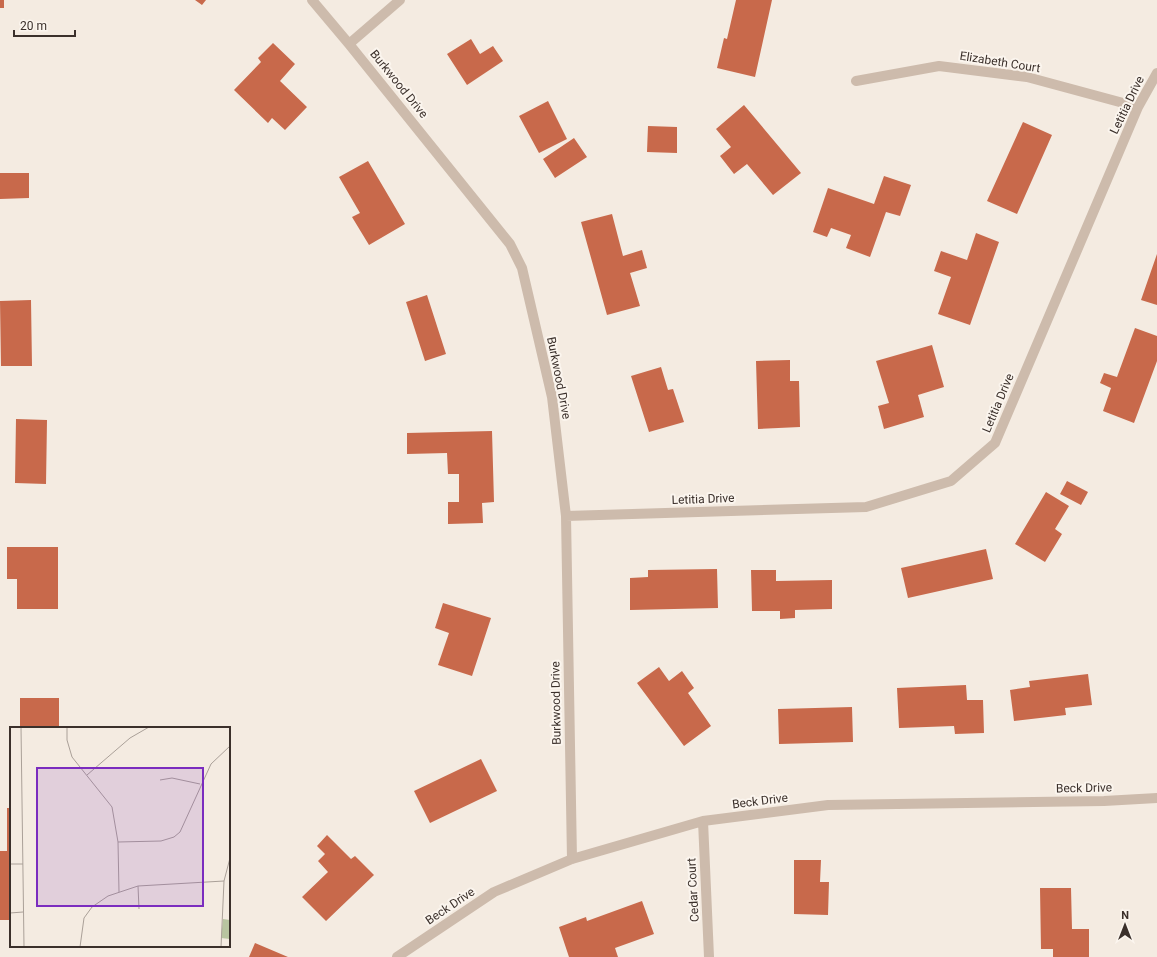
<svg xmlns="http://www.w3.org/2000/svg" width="1157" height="957" viewBox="0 0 1157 957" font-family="Roboto,sans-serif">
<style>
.building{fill:#c8694b}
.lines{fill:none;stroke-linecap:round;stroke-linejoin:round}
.minor{stroke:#cdbbac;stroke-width:10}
.labels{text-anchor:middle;stroke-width:4;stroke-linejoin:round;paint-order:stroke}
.street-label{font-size:12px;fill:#3b302b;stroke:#fbf5ee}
.inset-road{fill:none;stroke:#aaa098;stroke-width:1}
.view{fill:#7b2cbf;fill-opacity:0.15;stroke:#7b2cbf;stroke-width:2}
.inset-edge{fill:none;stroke:#3b302b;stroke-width:2}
</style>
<rect width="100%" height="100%" fill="#f4ebe1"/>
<path class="building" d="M 0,0 L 4,0 L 4,8 L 0,8 Z
M 195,0 L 206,0 L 202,5 Z
M 736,0 L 772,0 L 755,77 L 717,68 L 724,38 L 727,39 Z
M 471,39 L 480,54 L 493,46 L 503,61 L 467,85 L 447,54 Z
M 273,43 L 295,64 L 280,81 L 307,107 L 285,130 L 272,118 L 268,123 L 234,90 L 261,62 L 258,58 Z
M 548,101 L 567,139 L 539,153 L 519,116 Z
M 744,105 L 801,173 L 773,195 L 747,164 L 734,174 L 720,156 L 731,147 L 716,129 Z
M 1023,122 L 1052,135 L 1017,214 L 987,201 Z
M 648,126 L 677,127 L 677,153 L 647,152 Z
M 574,138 L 587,157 L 555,178 L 543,159 Z
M 368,161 L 405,224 L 369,245 L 352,217 L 360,213 L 339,177 Z
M 0,173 L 29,173 L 29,198 L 0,199 Z
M 884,176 L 911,185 L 900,216 L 886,212 L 870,257 L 846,248 L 851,235 L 831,228 L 827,237 L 813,232 L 828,188 L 874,204 Z
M 612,214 L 623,256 L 642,250 L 647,268 L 630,273 L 640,306 L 607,315 L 581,222 Z
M 976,233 L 999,242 L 970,325 L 938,314 L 951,277 L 934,271 L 941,251 L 967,260 Z
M 1157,254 L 1157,305 L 1141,300 Z
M 427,295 L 446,354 L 425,361 L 406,302 Z
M 31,300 L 32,366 L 1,366 L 0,301 Z
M 1135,328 L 1157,336 L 1157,361 L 1134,423 L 1103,411 L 1111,388 L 1100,383 L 1104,373 L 1117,377 Z
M 932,345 L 944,387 L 918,395 L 924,417 L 884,429 L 878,406 L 889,403 L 876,361 Z
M 790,360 L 790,381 L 799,381 L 800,427 L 758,429 L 756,361 Z
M 661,367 L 668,390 L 673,389 L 684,422 L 649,432 L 631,376 Z
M 16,419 L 47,420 L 46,484 L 15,483 Z
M 492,431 L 494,502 L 482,503 L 483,523 L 448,524 L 448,502 L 459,502 L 459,474 L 448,474 L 447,453 L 407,454 L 407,433 Z
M 1067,481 L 1088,492 L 1081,505 L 1060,494 Z
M 1046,492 L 1069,506 L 1055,529 L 1062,534 L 1045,562 L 1015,544 Z
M 7,547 L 58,547 L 58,609 L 17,609 L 17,579 L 7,579 Z
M 986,549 L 993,579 L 908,598 L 901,568 Z
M 717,569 L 718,608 L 630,610 L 630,578 L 648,577 L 648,570 Z
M 751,570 L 776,570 L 776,581 L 832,580 L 832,609 L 795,610 L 795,618 L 780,619 L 780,611 L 752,611 Z
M 443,603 L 491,618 L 472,676 L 438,665 L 449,633 L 435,628 Z
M 659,667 L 669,681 L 682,671 L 694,688 L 688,693 L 711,726 L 684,746 L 637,683 Z
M 1088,674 L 1092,705 L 1065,708 L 1066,715 L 1014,721 L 1010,690 L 1030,687 L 1029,681 Z
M 966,685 L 967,700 L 983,700 L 984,733 L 955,734 L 954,726 L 899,728 L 897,688 Z
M 20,698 L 59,698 L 59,728 L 20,728 Z
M 852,707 L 853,742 L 779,744 L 778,709 Z
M 481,759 L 497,791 L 430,823 L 414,791 Z
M 7,808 L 11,808 L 11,920 L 0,920 L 0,851 L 7,851 Z
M 327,835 L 351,859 L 355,856 L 374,875 L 326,921 L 302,897 L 328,872 L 318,861 L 325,854 L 317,846 Z
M 794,860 L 821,860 L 820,882 L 829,882 L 828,915 L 794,914 Z
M 1040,888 L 1071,888 L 1072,929 L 1089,929 L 1089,957 L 1053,957 L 1053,949 L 1041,949 Z
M 642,901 L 654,934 L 615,948 L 618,957 L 569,957 L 559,927 L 586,917 L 587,921 Z
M 255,943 L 288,957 L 249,957 Z"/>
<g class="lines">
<path class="minor" d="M 312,0 L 349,44 L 510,244 L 522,268 L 552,397 L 566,516 L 572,859
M 349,44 L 400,0
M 856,81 L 939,66 L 1027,77 L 1138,107
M 566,516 L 866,507 L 951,481 L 995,443 L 1138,107 L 1157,73
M 703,821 L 709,957
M 397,957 L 494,892 L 572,859 L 703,821 L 828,805 L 1104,801 L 1157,798"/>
</g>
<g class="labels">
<g class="street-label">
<text transform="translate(1000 62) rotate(9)" y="4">Elizabeth Court</text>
<text transform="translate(399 84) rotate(51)" y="4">Burkwood Drive</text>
<text transform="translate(1127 105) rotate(-64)" y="4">Letitia Drive</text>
<text transform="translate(559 378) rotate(79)" y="4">Burkwood Drive</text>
<text transform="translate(998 403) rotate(-67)" y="4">Letitia Drive</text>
<text transform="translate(703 499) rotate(-2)" y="4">Letitia Drive</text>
<text transform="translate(556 703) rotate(-91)" y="4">Burkwood Drive</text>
<text transform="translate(1084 788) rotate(-1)" y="4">Beck Drive</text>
<text transform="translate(760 801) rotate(-7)" y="4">Beck Drive</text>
<text transform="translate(693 890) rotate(-93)" y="4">Cedar Court</text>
<text transform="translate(450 906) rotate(-34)" y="4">Beck Drive</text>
</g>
</g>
<g transform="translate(10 727)">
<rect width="220" height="220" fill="#f4ebe1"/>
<path d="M 213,192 L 220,193 L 220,212 L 211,211 Z" fill="#b8c4a0"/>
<path class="inset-road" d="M 11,0 L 14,220M 57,1 L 57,13 L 62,30 L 102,80 L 108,115 L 109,165M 77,48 L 120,11 L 139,0M 150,53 L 162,51 L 190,57M 108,115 L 151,114 L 164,110 L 170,105 L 201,37 L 220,19M 0,137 L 13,137M 128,159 L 129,182M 0,186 L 13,185M 70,220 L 74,191 L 82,180 L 98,169 L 128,159 L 214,154M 211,220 L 214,154 L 220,131"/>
<path class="view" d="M 27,41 L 193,41 L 193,179 L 27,179 Z"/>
<rect width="220" height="220" class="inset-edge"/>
</g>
<g transform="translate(1125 925)" stroke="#fbf5ee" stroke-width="3" paint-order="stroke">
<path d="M0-3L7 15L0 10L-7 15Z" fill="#3b302b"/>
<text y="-6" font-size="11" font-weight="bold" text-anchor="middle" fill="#3b302b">N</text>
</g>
<path d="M14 30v6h61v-6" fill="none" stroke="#3b302b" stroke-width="2"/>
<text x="20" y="30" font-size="12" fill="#3b302b" stroke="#fbf5ee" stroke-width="3" paint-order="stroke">20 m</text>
</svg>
